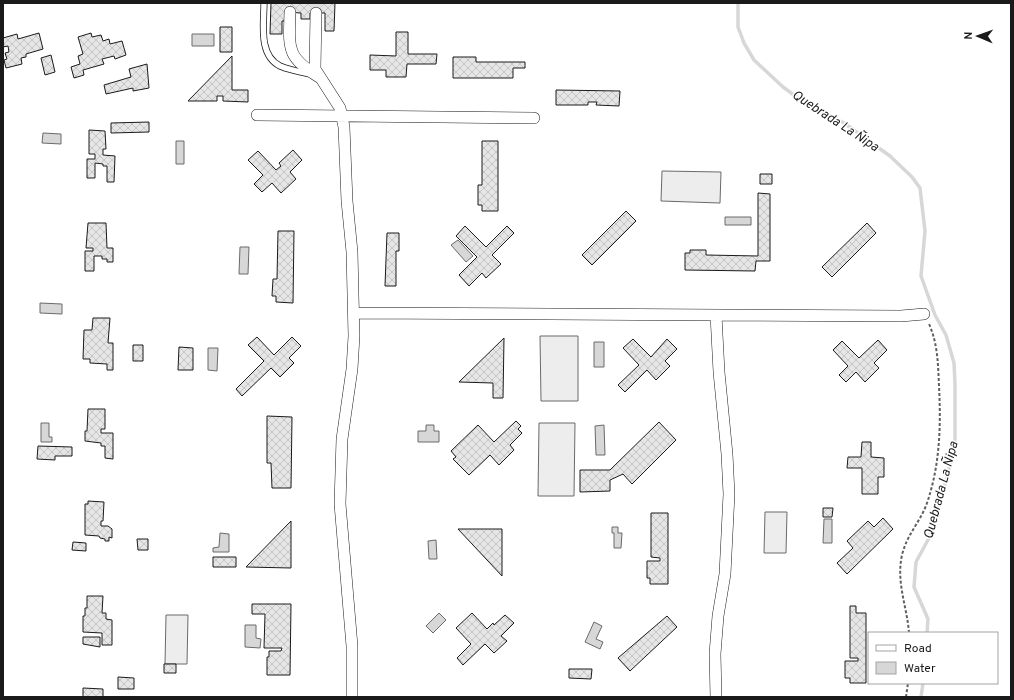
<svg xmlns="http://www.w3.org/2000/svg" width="1014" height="700" viewBox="0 0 1014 700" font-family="Overpass,sans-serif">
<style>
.pitch{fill:#ededed;stroke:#6a6a6a}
.water{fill:#d7d7d7;stroke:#6a6a6a}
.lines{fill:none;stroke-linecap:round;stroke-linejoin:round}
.stream{stroke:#d7d7d7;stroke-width:3.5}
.building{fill:url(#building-cross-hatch);stroke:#1a1a1a}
.minor-tunnel{stroke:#ddd;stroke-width:11;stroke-dasharray:11 5.5;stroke-linecap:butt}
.service-casing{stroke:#1a1a1a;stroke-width:7}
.minor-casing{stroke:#1a1a1a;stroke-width:12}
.path{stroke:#5f5f5f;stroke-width:2;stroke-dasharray:3 2;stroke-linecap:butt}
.service{stroke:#fff;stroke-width:5.5}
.minor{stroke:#fff;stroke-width:11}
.labels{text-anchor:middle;stroke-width:3;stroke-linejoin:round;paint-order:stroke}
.water-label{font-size:13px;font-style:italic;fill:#1a1a1a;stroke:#fff}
</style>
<defs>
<pattern id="building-cross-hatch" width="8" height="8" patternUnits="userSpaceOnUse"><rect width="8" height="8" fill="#e6e6e6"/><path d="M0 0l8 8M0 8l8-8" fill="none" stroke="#c5c5c5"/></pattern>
</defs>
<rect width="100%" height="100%" fill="#fff"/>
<path class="pitch" d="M 662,171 L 721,172 L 720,203 L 661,201 Z
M 540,336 L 578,336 L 578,401 L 541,401 Z
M 539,423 L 575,423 L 574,496 L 538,496 Z
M 765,512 L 787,512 L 786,553 L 764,553 Z
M 166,615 L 188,615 L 187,664 L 165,664 Z"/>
<path class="water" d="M 192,34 L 214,34 L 214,46 L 192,46 Z
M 43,133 L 61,134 L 61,144 L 42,143 Z
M 176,141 L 184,141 L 184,164 L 176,164 Z
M 725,217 L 751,217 L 751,225 L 725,225 Z
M 458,240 L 473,256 L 466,262 L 451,245 Z
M 240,247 L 249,247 L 248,274 L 239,274 Z
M 40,303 L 62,304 L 62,314 L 40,313 Z
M 594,342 L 604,342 L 604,367 L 594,367 Z
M 208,348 L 218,348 L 217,371 L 208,370 Z
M 41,423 L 49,423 L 49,437 L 52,437 L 52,442 L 41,442 Z
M 426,425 L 434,425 L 434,431 L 439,431 L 439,442 L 418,442 L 418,431 L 426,431 Z
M 604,425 L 605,455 L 596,455 L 595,426 Z
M 824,519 L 832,519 L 832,543 L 823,543 Z
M 612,527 L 618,527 L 618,533 L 622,533 L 621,548 L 614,548 L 614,533 L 612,533 Z
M 220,533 L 229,534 L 229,552 L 213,552 L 213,548 L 219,547 Z
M 436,540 L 437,559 L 429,559 L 428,541 Z
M 439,613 L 446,620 L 433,633 L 426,626 Z
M 594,622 L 602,626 L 596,639 L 603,642 L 600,649 L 585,642 Z
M 245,625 L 256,625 L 256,638 L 261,639 L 260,648 L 245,647 Z"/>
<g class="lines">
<path class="stream" d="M 738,3 L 738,27 L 744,43 L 754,60 L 783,87 L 798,98 L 844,123 L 890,156 L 912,177 L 920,188 L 925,231 L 921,276 L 935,315 L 946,335 L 954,363 L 955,384 L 955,443 L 946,481 L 929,538 L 916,562 L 914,587 L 928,619 L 927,633
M 921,697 L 923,683"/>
</g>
<path class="building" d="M 271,3 L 335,3 L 334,31 L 325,31 L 325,13 L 310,13 L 310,19 L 301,19 L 301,13 L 286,12 L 286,21 L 282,21 L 282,34 L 270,34 Z
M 220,27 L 232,27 L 232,52 L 220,52 Z
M 396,32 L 408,32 L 408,54 L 437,54 L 436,64 L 407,64 L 406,77 L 386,77 L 386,70 L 370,70 L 370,55 L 396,56 Z
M 39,33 L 43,49 L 26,54 L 26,57 L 21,58 L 22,64 L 6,68 L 4,60 L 7,59 L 5,53 L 9,52 L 8,46 L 3,47 L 3,38 L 17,34 L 18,39 Z
M 91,33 L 92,37 L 101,35 L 103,41 L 109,39 L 110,44 L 122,41 L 126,55 L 115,59 L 114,56 L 102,59 L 104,64 L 83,70 L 84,75 L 74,78 L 71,67 L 80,64 L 78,56 L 83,54 L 78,37 Z
M 51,55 L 55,72 L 45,75 L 41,58 Z
M 232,56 L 232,90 L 248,90 L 248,102 L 223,101 L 223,96 L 217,96 L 217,101 L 188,101 Z
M 453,57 L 476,57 L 476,62 L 525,62 L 525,68 L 513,68 L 513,78 L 453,78 Z
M 147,64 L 149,88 L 133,91 L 133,88 L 106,94 L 104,85 L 131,77 L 129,69 Z
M 556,90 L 620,91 L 619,106 L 596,105 L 597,102 L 588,102 L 588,105 L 556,105 Z
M 149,122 L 149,132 L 111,133 L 111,123 Z
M 89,130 L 105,131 L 106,149 L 103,149 L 103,155 L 115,156 L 114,182 L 107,182 L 107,166 L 103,166 L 103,164 L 95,163 L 95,178 L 87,178 L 87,159 L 95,159 L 95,154 L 89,154 Z
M 482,141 L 498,141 L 498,211 L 482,211 L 482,205 L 478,205 L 478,185 L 482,185 Z
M 293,150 L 302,160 L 290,172 L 296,179 L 281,193 L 272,183 L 262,192 L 254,184 L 263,175 L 248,160 L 258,151 L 276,170 L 281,166 L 279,163 Z
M 760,174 L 772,174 L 772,184 L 760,184 Z
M 758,193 L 770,194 L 770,261 L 756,261 L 755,271 L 685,270 L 685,253 L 690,253 L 690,250 L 706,250 L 706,255 L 758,256 Z
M 626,211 L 636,221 L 592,265 L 582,255 Z
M 88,223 L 106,223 L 107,248 L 113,248 L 113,262 L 107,262 L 107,259 L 102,259 L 102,256 L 94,256 L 94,271 L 85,271 L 85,251 L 93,251 L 93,248 L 86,248 Z
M 867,223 L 876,233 L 832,277 L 822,267 Z
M 465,226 L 486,247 L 507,226 L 514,233 L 492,255 L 501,264 L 486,278 L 482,273 L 469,286 L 459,275 L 477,257 L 456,236 Z
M 278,231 L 294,231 L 293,303 L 276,302 L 276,296 L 272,296 L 273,279 L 277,279 Z
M 387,233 L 399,233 L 399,251 L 396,251 L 396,286 L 385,286 Z
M 93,318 L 110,318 L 108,343 L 113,343 L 113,370 L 107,370 L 107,364 L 90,363 L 90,359 L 83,359 L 84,330 L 92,330 Z
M 257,337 L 274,355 L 292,337 L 301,346 L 289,358 L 294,363 L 280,377 L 271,368 L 242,396 L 236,389 L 264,361 L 248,345 Z
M 504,338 L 503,398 L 493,398 L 493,383 L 459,382 Z
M 633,339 L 651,357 L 667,339 L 677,349 L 665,361 L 670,366 L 656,380 L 647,370 L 625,392 L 618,385 L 639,365 L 623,348 Z
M 878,340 L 887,350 L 874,363 L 879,368 L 865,382 L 856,372 L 846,382 L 839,375 L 848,366 L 833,350 L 842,341 L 859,358 Z
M 133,345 L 143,345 L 143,361 L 133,361 Z
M 179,347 L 193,348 L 193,370 L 178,370 Z
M 88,409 L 105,409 L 105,429 L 101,429 L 101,433 L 113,433 L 113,459 L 105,458 L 105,446 L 101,446 L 101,443 L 85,441 L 85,431 L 87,431 Z
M 267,416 L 292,417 L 291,488 L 272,488 L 271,463 L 267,463 Z
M 516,421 L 521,426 L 518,429 L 522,433 L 510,445 L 514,450 L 499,465 L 490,455 L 469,475 L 453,459 L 456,457 L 451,451 L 478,425 L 494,442 Z
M 659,422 L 676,440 L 632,484 L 623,474 L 610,480 L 610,491 L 580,492 L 580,470 L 610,470 Z
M 862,442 L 871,442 L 871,457 L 884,458 L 884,477 L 878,477 L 878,494 L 862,494 L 862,468 L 847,468 L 848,457 L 861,457 Z
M 38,446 L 72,447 L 72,456 L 55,456 L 55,460 L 37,459 Z
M 88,501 L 104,502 L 103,521 L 101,521 L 101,526 L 108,526 L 112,529 L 112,538 L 109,537 L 109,541 L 105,541 L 105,539 L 100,538 L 99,536 L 85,535 L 85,504 L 88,504 Z
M 823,508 L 833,508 L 832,517 L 823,517 Z
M 651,513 L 668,513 L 668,584 L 650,584 L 650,578 L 647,578 L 647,561 L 660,561 L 660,558 L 651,557 Z
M 883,518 L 893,529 L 847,574 L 837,563 L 853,548 L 847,541 L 868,521 L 874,527 Z
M 291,521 L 291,568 L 246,567 Z
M 458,529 L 502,529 L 502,576 Z
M 137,539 L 148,539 L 148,550 L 138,550 Z
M 73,542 L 86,543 L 86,551 L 72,550 Z
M 213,557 L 236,557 L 236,567 L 213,567 Z
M 87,596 L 103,596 L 102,613 L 106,613 L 106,619 L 112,620 L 112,645 L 102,645 L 102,633 L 83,632 L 83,616 L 85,616 L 85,608 L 87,608 Z
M 252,604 L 291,604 L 290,675 L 267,675 L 267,657 L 269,657 L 269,651 L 281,651 L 282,648 L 264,648 L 265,614 L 252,614 Z
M 850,606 L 856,606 L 856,613 L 866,613 L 866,683 L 850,683 L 850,678 L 845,678 L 845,661 L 858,661 L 858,658 L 850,658 Z
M 472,613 L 487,629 L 493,623 L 494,625 L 505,615 L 514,623 L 501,636 L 507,641 L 494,653 L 485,644 L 463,665 L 457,658 L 471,644 L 456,628 Z
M 667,616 L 677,627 L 630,671 L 618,658 Z
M 83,637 L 100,637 L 100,647 L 83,644 Z
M 164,664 L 176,664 L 176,673 L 164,673 Z
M 569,669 L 592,669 L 591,679 L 569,678 Z
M 118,677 L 134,678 L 134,689 L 118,689 Z
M 83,688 L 103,689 L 103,697 L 83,697 Z"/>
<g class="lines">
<path class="minor-tunnel" d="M 316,13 L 316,3"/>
<g class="service-casing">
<path id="service" d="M 264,3 C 264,23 258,55 280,66 C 289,70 300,72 310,74"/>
</g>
<g class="minor-casing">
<path id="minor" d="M 290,12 C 289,48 286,57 319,77
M 316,13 L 315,69 L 340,108 L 344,127 L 347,201 L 352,252 L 354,336 L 352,369 L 342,439 L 340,504 L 352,646 L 352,697
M 257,115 L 534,118
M 355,313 L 901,316 L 924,314
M 716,697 L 715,654 L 718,616 L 725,574 L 729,494 L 727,454 L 719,372 L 716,315"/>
</g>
<path class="path" d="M 909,633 C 907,606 896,583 902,555 C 907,534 921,521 927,503 C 940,465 941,426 939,386 C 938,365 938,344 929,324
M 906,697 L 908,683"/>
<use href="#service" class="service"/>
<use href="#minor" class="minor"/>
</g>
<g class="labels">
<g class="water-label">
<text transform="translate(836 120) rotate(33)" y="5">Quebrada La Ñipa</text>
<text transform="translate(940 490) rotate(-75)" y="5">Quebrada La Ñipa</text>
</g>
</g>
<rect width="1014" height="700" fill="none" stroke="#1a1a1a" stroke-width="8"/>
<rect x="868" y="632" width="130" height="52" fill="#ffffff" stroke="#a3a3a3"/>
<rect x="876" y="645" width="20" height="6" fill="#ffffff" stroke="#a3a3a3"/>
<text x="904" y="652" font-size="12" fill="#1a1a1a">Road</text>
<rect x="876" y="662" width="20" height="12" fill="#d7d7d7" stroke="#a3a3a3"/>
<text x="904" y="672" font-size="12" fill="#1a1a1a">Water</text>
<g transform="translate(978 36) rotate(272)" stroke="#ffffff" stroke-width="3" paint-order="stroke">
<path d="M0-3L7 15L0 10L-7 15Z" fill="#1a1a1a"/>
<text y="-6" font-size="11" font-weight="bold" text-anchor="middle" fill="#1a1a1a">N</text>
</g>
</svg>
